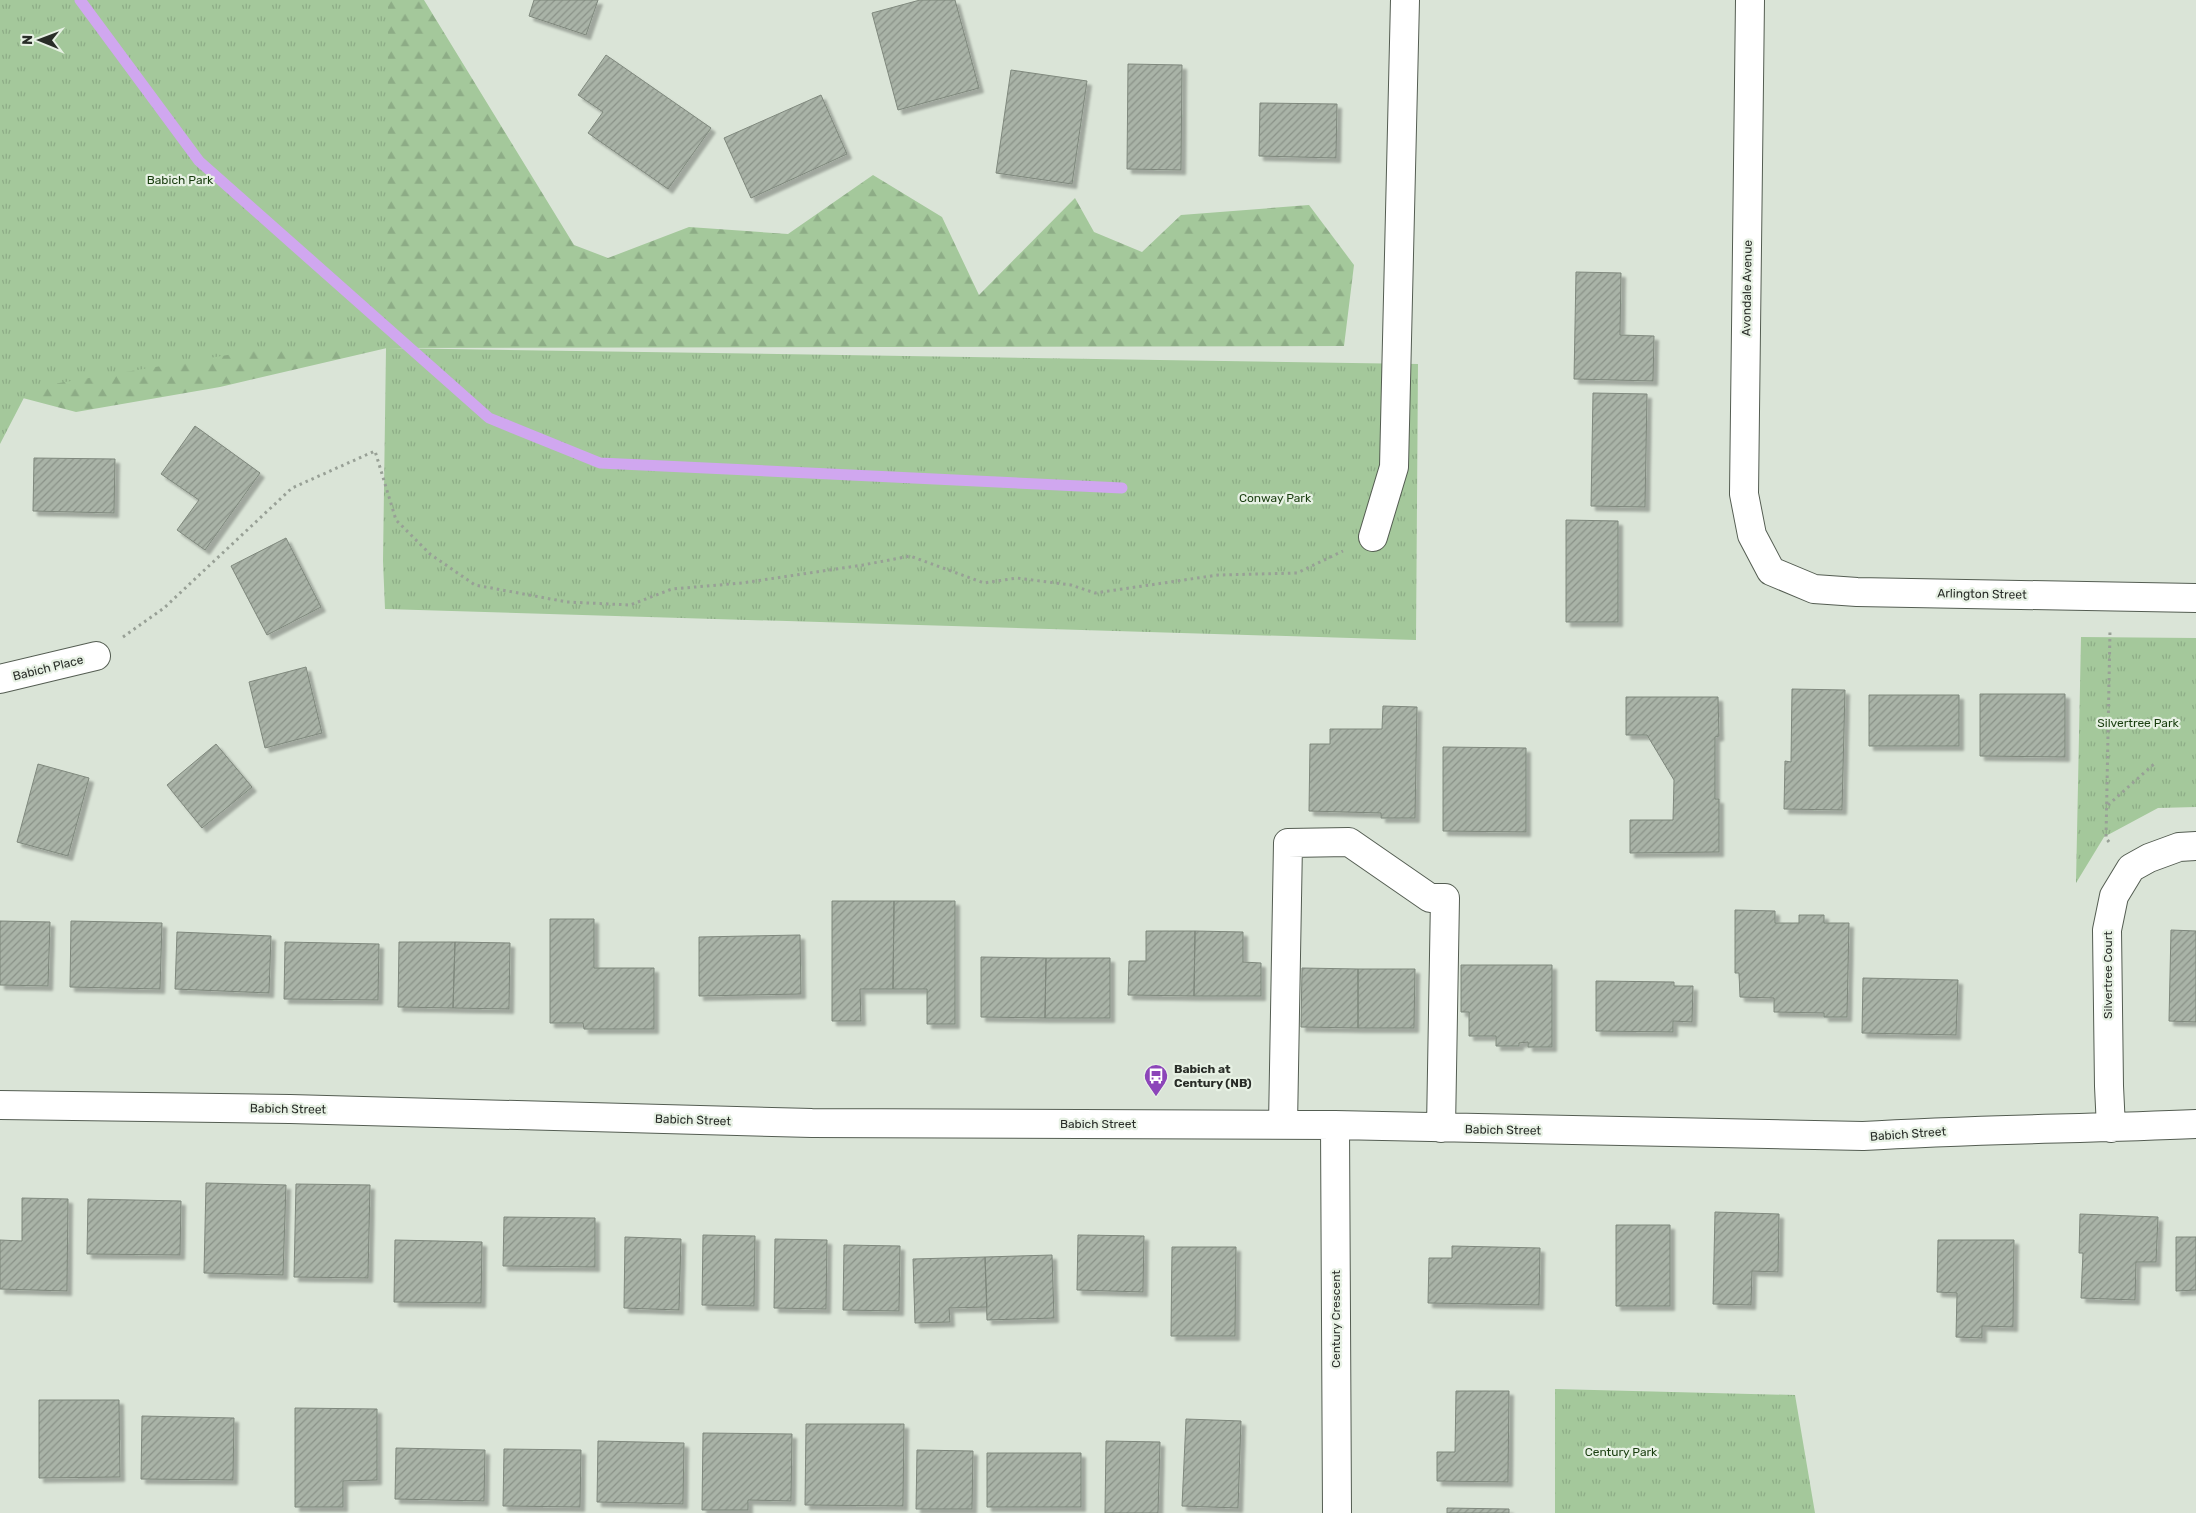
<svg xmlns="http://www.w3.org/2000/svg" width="2196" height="1513" viewBox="0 0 2196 1513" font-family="Rubik,sans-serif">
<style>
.forest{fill:url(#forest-firs)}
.park{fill:url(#park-tufts)}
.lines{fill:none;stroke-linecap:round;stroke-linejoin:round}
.stream{stroke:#d0a7ef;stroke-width:11}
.building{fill:url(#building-hatch);stroke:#7f887d;filter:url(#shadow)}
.minor-casing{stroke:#545d52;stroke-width:30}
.path{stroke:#98a096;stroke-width:3;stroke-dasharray:2.5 4;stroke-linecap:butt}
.minor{stroke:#fff;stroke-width:28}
.labels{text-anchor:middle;stroke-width:4.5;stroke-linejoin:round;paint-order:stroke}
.park-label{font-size:12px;fill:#1a3e10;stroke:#e7f1e4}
.street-label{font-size:12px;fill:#292d28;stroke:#e7f1e4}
.poi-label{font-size:12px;font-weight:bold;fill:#292d28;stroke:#e7f1e4;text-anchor:start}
</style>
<defs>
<pattern id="forest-firs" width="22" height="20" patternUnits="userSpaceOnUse" patternTransform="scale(1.25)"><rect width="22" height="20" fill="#a4c89b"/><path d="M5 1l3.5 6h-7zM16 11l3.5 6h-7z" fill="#8dac86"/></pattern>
<pattern id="park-tufts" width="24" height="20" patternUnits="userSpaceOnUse" patternTransform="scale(1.25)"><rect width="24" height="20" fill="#a4c89b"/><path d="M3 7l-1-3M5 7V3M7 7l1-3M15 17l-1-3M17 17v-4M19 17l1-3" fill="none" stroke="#8dac86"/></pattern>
<pattern id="building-hatch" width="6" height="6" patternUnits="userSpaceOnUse" patternTransform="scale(1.25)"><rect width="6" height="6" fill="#a9b3a7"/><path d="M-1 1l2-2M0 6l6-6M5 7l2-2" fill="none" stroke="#8a9288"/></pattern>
<filter id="shadow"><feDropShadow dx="4.5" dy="4.5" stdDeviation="1" flood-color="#0004"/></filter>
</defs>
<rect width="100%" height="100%" fill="#dae4d7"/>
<path class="forest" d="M 0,0 L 424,0 L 574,245 L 608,258 L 689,227 L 788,234 L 873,175 L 942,217 L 979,295 L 1075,198 L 1094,232 L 1142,252 L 1181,215 L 1309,205 L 1354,265 L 1344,346 L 387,348 L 220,387 L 76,412 L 0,392 Z"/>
<path class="park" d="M 0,0 L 388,0 L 387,348 L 1418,364 L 1416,640 L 385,609 L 383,561 L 386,348 L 270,348 L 29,388 L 0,444 Z
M 2081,637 L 2196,638 L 2196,807 L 2158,808 L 2104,837 L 2076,883 Z
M 1555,1389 L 1795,1395 L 1815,1513 L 1555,1513 Z"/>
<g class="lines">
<path class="stream" d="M 80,0 L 199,161 L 489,418 L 600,463 L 1122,488"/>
</g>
<path class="building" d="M 534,0 L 598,0 L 586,35 L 529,16 Z
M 920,0 L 955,0 L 979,88 L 898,110 L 872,13 Z
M 606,55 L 711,128 L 668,189 L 588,133 L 603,112 L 578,95 Z
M 1128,64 L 1182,65 L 1181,170 L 1127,169 Z
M 1011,70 L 1087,81 L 1072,184 L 996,173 Z
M 821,95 L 847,154 L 751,198 L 724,138 Z
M 1260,103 L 1337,104 L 1336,158 L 1259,156 Z
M 1576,272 L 1621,273 L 1620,335 L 1654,336 L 1653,381 L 1574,379 Z
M 1593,393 L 1647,394 L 1645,507 L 1591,506 Z
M 195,426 L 260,473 L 205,550 L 177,530 L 199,500 L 161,474 Z
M 34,458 L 115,459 L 114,513 L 33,511 Z
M 1566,520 L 1618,521 L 1618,622 L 1566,622 Z
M 286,538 L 321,607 L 267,635 L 231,566 Z
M 306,667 L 322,733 L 265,748 L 249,682 Z
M 1792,689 L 1845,690 L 1842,810 L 1784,809 L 1785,761 L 1791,762 Z
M 1980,694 L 2065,694 L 2065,757 L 1980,756 Z
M 1869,695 L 1959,695 L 1959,746 L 1869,746 Z
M 1626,697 L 1718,697 L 1719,736 L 1715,737 L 1715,799 L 1719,799 L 1719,852 L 1630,853 L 1630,820 L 1673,820 L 1674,780 L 1647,735 L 1626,735 Z
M 1383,706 L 1417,707 L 1415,818 L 1381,818 L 1381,813 L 1309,811 L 1310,744 L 1330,744 L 1330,729 L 1382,729 Z
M 216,744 L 252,787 L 202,828 L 167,785 Z
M 1443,747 L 1526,748 L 1526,832 L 1443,831 Z
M 38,764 L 89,778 L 68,856 L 17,842 Z
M 832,901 L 894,901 L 893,989 L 860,989 L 861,1021 L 832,1021 Z
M 894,901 L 955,901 L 955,1024 L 927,1024 L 927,989 L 893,989 Z
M 1735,910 L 1775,911 L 1775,923 L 1799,923 L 1799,915 L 1824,915 L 1824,923 L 1849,923 L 1847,1017 L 1824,1017 L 1824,1013 L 1774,1012 L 1774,998 L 1740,997 L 1739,973 L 1735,973 Z
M 550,919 L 594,919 L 594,968 L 654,968 L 654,1029 L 584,1029 L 583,1023 L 550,1023 Z
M 0,921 L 50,922 L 48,986 L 0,985 Z
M 71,921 L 162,923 L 160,989 L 70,987 Z
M 2171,930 L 2196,931 L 2196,1022 L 2169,1021 Z
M 1146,931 L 1195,931 L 1194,996 L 1128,995 L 1129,961 L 1146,961 Z
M 1195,931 L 1243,932 L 1243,962 L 1261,963 L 1261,996 L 1194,996 Z
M 177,932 L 271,936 L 269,993 L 175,989 Z
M 800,935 L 801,994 L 699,996 L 699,937 Z
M 285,942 L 379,944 L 378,1000 L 284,999 Z
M 399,942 L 455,942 L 453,1008 L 398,1007 Z
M 455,942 L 510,943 L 509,1009 L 453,1008 Z
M 981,957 L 1046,958 L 1045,1018 L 981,1017 Z
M 1046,958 L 1110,958 L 1110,1018 L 1045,1018 Z
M 1461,965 L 1552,965 L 1552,1047 L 1528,1047 L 1528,1042 L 1519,1043 L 1519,1046 L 1496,1046 L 1496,1036 L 1469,1036 L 1469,1012 L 1461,1012 Z
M 1302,968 L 1358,969 L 1358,1028 L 1301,1027 Z
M 1358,969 L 1415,969 L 1414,1028 L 1358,1028 Z
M 1863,978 L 1958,980 L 1956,1035 L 1862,1033 Z
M 1596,981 L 1674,982 L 1674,986 L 1693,986 L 1692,1022 L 1673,1021 L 1673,1032 L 1596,1031 Z
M 206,1183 L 286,1185 L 283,1275 L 204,1273 Z
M 296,1184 L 370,1185 L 368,1278 L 294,1277 Z
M 22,1198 L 68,1199 L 67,1291 L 0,1289 L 0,1240 L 22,1241 Z
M 88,1199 L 181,1201 L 180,1255 L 87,1254 Z
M 1715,1212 L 1779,1214 L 1778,1272 L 1752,1271 L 1751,1305 L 1713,1304 Z
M 2080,1214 L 2158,1217 L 2156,1262 L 2136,1262 L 2135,1300 L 2081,1298 L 2083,1253 L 2079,1253 Z
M 504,1217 L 595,1218 L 595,1267 L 503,1266 Z
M 1616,1225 L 1670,1225 L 1670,1306 L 1616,1306 Z
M 703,1235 L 755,1236 L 754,1306 L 702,1305 Z
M 1078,1235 L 1144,1236 L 1143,1292 L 1077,1290 Z
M 625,1237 L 681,1239 L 679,1310 L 624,1308 Z
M 2176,1237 L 2196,1237 L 2196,1290 L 2176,1291 Z
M 775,1239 L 827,1240 L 826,1309 L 774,1308 Z
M 395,1240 L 482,1242 L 481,1303 L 394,1302 Z
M 1938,1240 L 2014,1240 L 2013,1327 L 1982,1326 L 1982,1338 L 1956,1337 L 1957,1293 L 1937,1292 Z
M 844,1245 L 900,1246 L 899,1311 L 843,1310 Z
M 1452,1246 L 1540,1248 L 1539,1305 L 1428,1303 L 1429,1258 L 1452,1258 Z
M 1172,1247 L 1236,1247 L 1235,1336 L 1171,1336 Z
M 1052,1255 L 1054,1318 L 987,1320 L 985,1257 Z
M 985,1257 L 987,1307 L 949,1308 L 950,1322 L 915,1323 L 913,1259 Z
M 1456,1391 L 1509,1391 L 1508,1482 L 1437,1481 L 1437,1452 L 1455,1452 Z
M 39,1400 L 119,1400 L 120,1477 L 39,1478 Z
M 295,1408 L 377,1409 L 377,1480 L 343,1481 L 343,1507 L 295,1507 Z
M 142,1416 L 234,1418 L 233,1480 L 141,1479 Z
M 1186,1419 L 1241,1421 L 1238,1508 L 1182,1506 Z
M 806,1424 L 904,1424 L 903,1506 L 805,1505 Z
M 703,1433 L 792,1434 L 791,1501 L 748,1500 L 748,1510 L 702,1510 Z
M 598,1441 L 684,1443 L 683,1504 L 597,1502 Z
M 1106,1441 L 1160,1442 L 1158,1513 L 1105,1513 Z
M 396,1448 L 485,1450 L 484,1501 L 395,1499 Z
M 504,1449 L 581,1450 L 580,1507 L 503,1506 Z
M 917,1450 L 973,1451 L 972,1509 L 916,1509 Z
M 987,1453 L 1081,1453 L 1081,1507 L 987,1507 Z
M 1447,1508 L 1509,1509 L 1509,1513 L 1447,1513 Z"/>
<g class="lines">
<g class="minor-casing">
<path id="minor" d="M 1750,0 L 1744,494 L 1752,535 L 1771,571 L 1814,589 L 1857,592 L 2196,598
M 1373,537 L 1394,467 L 1405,0
M 0,679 L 96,656
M 0,1105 L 290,1109 L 812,1123 L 1335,1125 L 1863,1136 C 1974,1129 2085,1129 2196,1124
M 1283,1125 L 1288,843 L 1349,842 L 1430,898 L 1445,898 L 1441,1128
M 1335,1125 L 1337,1513
M 2111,1128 L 2109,1086 L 2107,930 L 2114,896 L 2131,868 L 2149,858 L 2179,847 L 2196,846"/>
</g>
<path class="path" d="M 123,637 L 164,608 L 292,488 L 375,451 L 396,520 L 430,554 L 475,585 L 567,602 L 630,605 L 672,589 L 742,583 L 863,565 L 910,556 L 984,583 L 1017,578 L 1071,585 L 1095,593 L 1218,575 L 1297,573 L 1343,551
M 2108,805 L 2154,764
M 2109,842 L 2106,838 L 2110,630"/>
<use href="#minor" class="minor"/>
</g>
<defs>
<g id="bus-pin" transform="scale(1.25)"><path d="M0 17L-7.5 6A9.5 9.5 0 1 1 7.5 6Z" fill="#8c45b9" stroke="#e7f1e4"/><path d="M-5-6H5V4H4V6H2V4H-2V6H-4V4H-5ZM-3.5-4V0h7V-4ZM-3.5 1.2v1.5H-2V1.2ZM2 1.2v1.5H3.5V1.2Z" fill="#fff"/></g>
</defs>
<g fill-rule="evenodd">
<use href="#bus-pin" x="1156" y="1076"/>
</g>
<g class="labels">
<g class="park-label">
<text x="180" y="184">Babich Park</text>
<text x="1275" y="502">Conway Park</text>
<text x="2138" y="727">Silvertree Park</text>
<text x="1621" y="1456">Century Park</text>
</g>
<g class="street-label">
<text transform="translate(1747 288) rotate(-89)" y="4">Avondale Avenue</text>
<text transform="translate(1982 594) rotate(1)" y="4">Arlington Street</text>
<text transform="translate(48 668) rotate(-14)" y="4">Babich Place</text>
<text transform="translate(2108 975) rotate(-90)" y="4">Silvertree Court</text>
<text transform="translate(288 1109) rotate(1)" y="4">Babich Street</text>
<text transform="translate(693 1120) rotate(2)" y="4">Babich Street</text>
<text x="1098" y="1128">Babich Street</text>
<text transform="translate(1503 1130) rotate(1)" y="4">Babich Street</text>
<text transform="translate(1908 1134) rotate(-4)" y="4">Babich Street</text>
<text transform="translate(1336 1319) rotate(-90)" y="4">Century Crescent</text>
</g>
<g class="poi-label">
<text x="1174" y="1073">Babich at<tspan x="1174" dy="14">Century (NB)</tspan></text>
</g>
</g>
<g transform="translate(40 40) rotate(271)" stroke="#e7f1e4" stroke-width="4" paint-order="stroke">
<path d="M0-4L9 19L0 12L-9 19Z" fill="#292d28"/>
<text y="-8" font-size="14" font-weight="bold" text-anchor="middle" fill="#292d28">N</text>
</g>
</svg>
